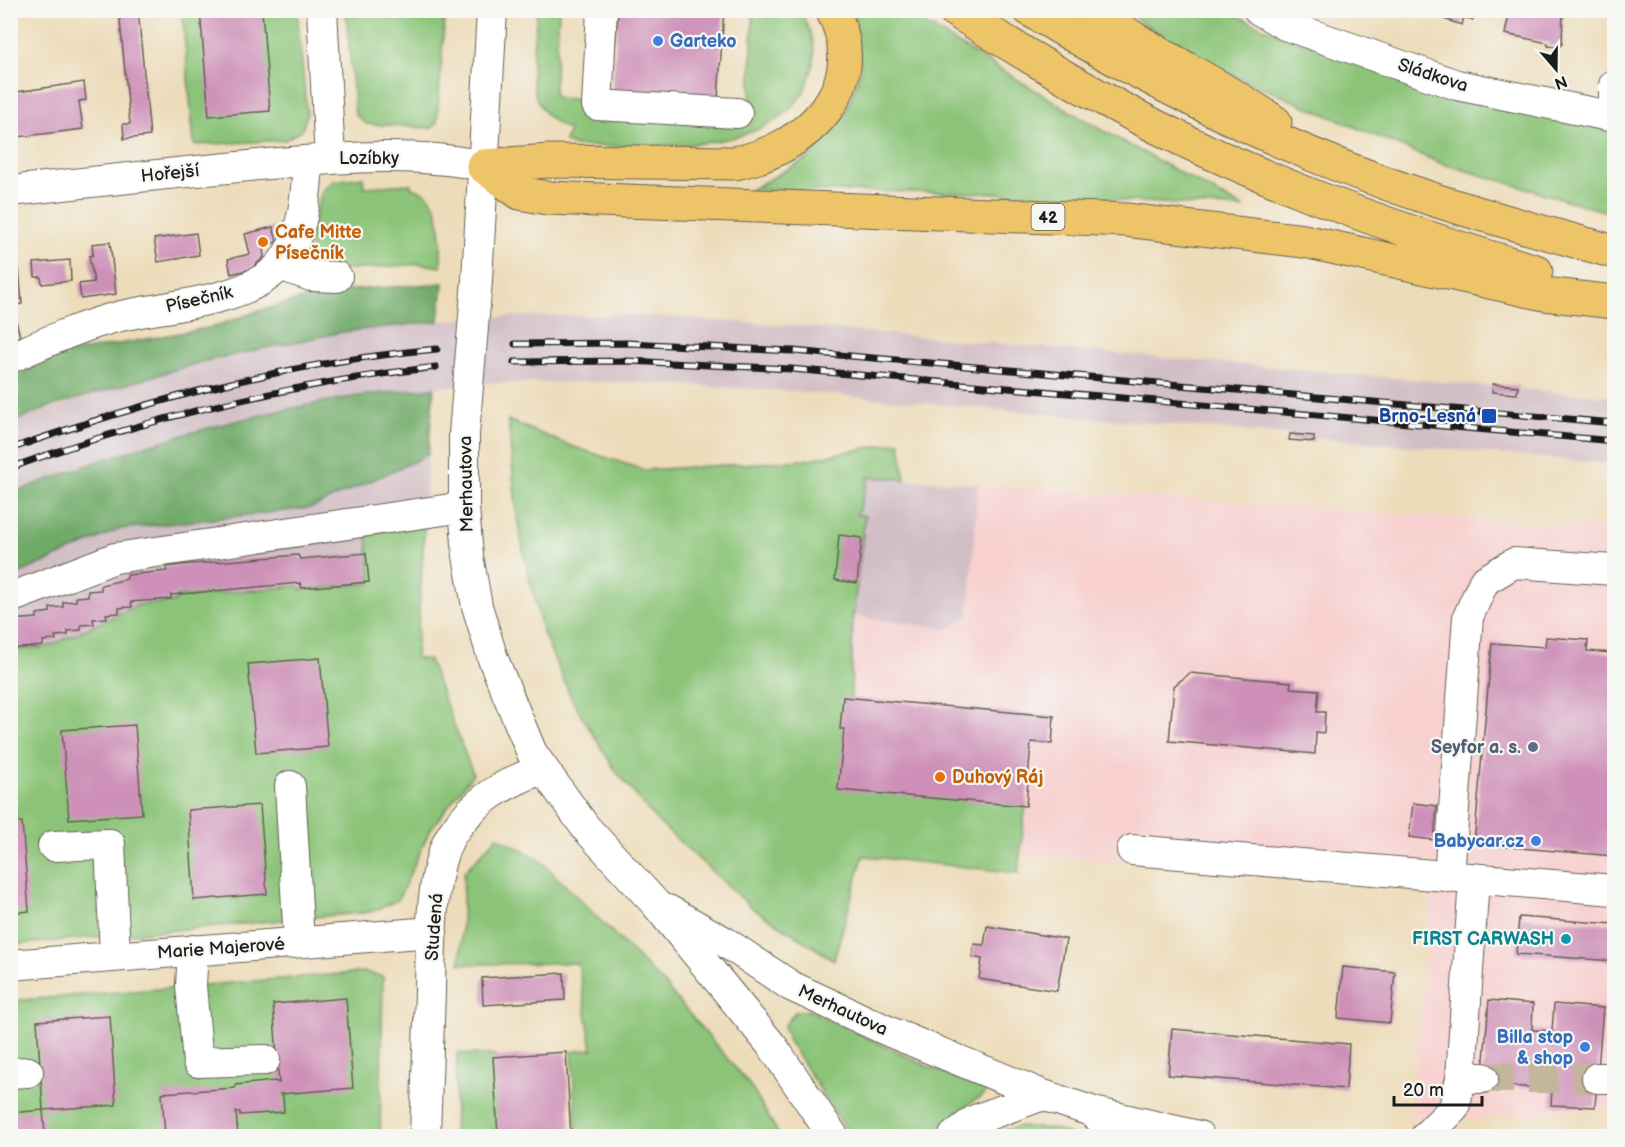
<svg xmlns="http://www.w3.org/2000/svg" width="1625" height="1147" viewBox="0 0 1625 1147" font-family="'Balsamiq Sans',sans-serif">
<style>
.built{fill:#f7d0cf}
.industrial{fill:#d2bec5}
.green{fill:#8bc478;stroke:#54704a;stroke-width:1.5}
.forest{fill:#70aa68;stroke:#466342;stroke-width:1.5}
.building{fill:#ce90b8}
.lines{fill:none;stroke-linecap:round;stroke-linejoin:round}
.minor-tunnel{stroke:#c3b69a;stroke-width:30;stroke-dasharray:30 15;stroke-linecap:butt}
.minor-casing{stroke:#655f53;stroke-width:32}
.highway-casing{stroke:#655f53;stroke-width:35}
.minor{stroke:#fff;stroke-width:30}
.highway{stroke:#eec469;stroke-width:33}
.rail-casing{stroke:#1c1c1c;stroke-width:7}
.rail{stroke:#f6f6f2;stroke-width:4.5;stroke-dasharray:14;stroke-linecap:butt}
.minor-bridge-casing{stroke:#655f53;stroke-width:32;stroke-linecap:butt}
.minor-bridge{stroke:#fff;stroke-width:30}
.shop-dot{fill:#3f7fe0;stroke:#f6f6f2;stroke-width:2}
.food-dot{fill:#e8710a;stroke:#f6f6f2;stroke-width:2}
.transit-dot{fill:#1a4fb4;stroke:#f6f6f2;stroke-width:2}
.service-dot{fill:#5c6f8a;stroke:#f6f6f2;stroke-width:2}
.culture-dot{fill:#0f9aa8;stroke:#f6f6f2;stroke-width:2}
.labels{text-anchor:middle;stroke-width:4.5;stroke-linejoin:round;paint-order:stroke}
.shield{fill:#f6f6f2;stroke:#5d5d5c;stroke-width:1.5}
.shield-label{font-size:16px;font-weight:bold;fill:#1c1c1c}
.shop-label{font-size:18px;font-weight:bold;fill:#366cbe;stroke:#f6f6f2;text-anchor:end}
.street-label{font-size:18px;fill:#1c1c1c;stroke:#f6f6f2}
.food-label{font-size:18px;font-weight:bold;fill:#c56008;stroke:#f6f6f2;text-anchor:start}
.transit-label{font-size:18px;font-weight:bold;fill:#164399;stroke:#f6f6f2;text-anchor:end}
.service-label{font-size:18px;font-weight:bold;fill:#4e5e75;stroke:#f6f6f2;text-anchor:end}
.culture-label{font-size:18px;font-weight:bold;fill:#0d838f;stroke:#f6f6f2;text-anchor:end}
</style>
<rect width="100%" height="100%" fill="#f6f6f2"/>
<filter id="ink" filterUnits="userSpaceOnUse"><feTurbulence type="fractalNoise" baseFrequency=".0167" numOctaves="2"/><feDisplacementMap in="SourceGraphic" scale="12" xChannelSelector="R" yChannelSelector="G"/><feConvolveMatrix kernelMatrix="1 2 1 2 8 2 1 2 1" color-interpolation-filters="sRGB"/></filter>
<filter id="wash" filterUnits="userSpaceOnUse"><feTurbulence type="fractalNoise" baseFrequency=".008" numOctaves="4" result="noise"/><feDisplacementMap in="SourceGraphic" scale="24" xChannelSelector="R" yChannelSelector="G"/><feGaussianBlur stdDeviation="1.35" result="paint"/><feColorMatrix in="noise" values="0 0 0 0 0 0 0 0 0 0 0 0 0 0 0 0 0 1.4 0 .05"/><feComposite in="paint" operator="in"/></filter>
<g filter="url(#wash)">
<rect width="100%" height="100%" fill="#eddcba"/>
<path class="built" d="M 978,484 L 1614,529 L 1614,1107 L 1481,1118 L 1410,1119 L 1434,861 L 1144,840 L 1125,835 L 1123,862 L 1019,854 L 1026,804 L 843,787 L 851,697 L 853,616 L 948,629 L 969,615 Z"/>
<path class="industrial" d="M 629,315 L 796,326 L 1614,397 L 1614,464 L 791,391 L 627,382 L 481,383 L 353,397 L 216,426 L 71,469 L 11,494 L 11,423 L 137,380 L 201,362 L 342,332 L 477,317 Z
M 428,455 L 425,520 L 366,526 L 371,583 L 300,590 L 299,586 L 175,597 L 175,602 L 138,605 L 47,647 L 11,650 L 11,577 L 120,529 L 311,508 Z
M 869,477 L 978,484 L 969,615 L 948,629 L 853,616 L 857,583 L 857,515 Z"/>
<path class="green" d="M 902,10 L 1093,125 L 1244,208 L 993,193 L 750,190 L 810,157 L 845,115 L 861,70 L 853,11 Z
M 182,11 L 297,11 L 307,114 L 302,130 L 285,140 L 194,145 Z
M 346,11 L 445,11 L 437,123 L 432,128 L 366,124 L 355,114 Z
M 537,11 L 559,11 L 554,92 L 557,98 L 575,99 L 587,114 L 750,114 L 753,11 L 800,11 C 815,37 819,55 807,84 C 777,158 643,146 576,146 L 565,142 L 569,130 C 517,108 534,56 537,11 Z
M 1124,11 L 1227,11 L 1286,38 L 1614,127 L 1614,214 L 1440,163 L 1213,67 Z
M 363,177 L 364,187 L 411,184 L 412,189 C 445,190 441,243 441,267 L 421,264 L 360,269 L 321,268 L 312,256 L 309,238 L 322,191 L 334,181 Z
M 508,420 L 568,445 L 644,470 L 804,460 L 900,442 L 905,479 L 869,477 L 857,515 L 865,516 L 853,616 L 851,697 L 843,787 L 1026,803 L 1018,873 L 863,856 L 834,960 L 752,908 L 657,821 L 615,770 L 573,702 L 543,633 L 526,564 L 517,518 Z
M 425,520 L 416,658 L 429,660 L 473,774 L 430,830 L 398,900 L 371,912 L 11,945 L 11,650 L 47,647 L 138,605 L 175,602 L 175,597 L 299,586 L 300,590 L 371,583 L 366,526 Z
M 497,837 L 538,858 L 663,983 L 749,1084 L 780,1136 L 577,1136 L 572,1052 L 592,1049 L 578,963 L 460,964 L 464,872 Z
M 365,972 L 383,977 L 380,1136 L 11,1136 L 11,1001 Z
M 809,1010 L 929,1067 L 987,1087 L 985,1094 L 961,1109 L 930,1136 L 850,1136 L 791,1045 L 783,1027 L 795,1012 Z
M 457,1053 L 498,1056 L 503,1136 L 454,1136 Z
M 1020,1126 L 1055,1129 L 1074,1136 L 985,1136 Z"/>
<path class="forest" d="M 443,283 L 439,321 L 342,332 L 201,362 L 50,407 L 11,423 L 11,378 L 64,354 L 213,327 L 255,312 L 326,292 Z
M 434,388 L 428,455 L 311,508 L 120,529 L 11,577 L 11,494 C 120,450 236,416 353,397 C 379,393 407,391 434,388 Z"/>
<g id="blocks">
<path class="building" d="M 119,10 L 138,10 L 150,136 L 124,139 L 123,124 L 130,124 Z
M 200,10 L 262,10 L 270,111 L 209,116 Z
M 618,10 L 724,10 L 718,99 L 612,92 Z
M 1417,10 L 1476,10 L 1473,20 L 1464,17 L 1462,25 Z
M 1510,10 L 1563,10 L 1562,44 L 1559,47 L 1548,46 L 1548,43 L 1505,34 Z
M 84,82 L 86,100 L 79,101 L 83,129 L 10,138 L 10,93 Z
M 273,227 L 277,241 L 263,249 L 264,257 L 251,269 L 231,274 L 228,259 L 250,254 L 245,234 Z
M 196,233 L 199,255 L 158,262 L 154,239 Z
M 110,242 L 116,294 L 81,299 L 79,284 L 94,282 L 89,256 L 93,255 L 92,244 Z
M 70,260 L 71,281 L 42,284 L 41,277 L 35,277 L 34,263 Z
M 19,268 L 22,304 L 12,306 L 10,269 Z
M 16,321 L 20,336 L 10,340 L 10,323 Z
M 1493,384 L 1518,386 L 1517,394 L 1492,392 Z
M 1290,434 L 1314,436 L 1314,442 L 1289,440 Z
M 839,535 L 862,538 L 857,583 L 835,580 Z
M 366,553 L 369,582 L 302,588 L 300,583 L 171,595 L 171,599 L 131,602 L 132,607 L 119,608 L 119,613 L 106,614 L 107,618 L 93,619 L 94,624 L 81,625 L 81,630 L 68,631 L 68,635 L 55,636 L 56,640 L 43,641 L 43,646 L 10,649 L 10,620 L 37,618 L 37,614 L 50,612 L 50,608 L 63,607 L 63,602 L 76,601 L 76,597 L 88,596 L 88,591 L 101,590 L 101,585 L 127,579 L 127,575 L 167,571 L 166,567 L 180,565 L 298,555 L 300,559 Z
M 1546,637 L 1588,640 L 1587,651 L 1614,653 L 1614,856 L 1474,844 L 1492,643 L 1545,647 Z
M 320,658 L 328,747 L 256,753 L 248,664 Z
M 1190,673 L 1291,682 L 1290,688 L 1319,690 L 1317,712 L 1325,712 L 1324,733 L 1316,732 L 1315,754 L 1169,741 L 1174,686 Z
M 843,697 L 1054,716 L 1052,744 L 1031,742 L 1026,806 L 838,790 L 844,729 L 840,729 Z
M 135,725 L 142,814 L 69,819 L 62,730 Z
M 1413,803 L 1437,806 L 1434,840 L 1409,837 Z
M 260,805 L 267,894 L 194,900 L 188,810 Z
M 22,822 L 29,911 L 10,913 L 10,823 Z
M 1519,917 L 1614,924 L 1614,961 L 1516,954 Z
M 987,926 L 1066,939 L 1057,991 L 979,979 L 982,959 L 972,957 L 974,944 L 984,945 Z
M 1343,967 L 1395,972 L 1390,1023 L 1338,1018 Z
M 564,973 L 565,1000 L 483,1005 L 482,978 Z
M 346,998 L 353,1088 L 280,1094 L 283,1096 L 284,1112 L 240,1115 L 240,1112 L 236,1112 L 238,1136 L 165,1136 L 162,1093 L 235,1088 L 235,1085 L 275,1081 L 279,1083 L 273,1004 Z
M 1489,1000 L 1533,1004 L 1532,1030 L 1552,1031 L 1554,1004 L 1603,1008 L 1595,1107 L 1551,1105 L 1552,1089 L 1482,1084 Z
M 110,1016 L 116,1105 L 43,1110 L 37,1021 Z
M 1172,1029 L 1349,1044 L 1346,1089 L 1168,1075 Z
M 566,1052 L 571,1136 L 498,1136 L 493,1057 Z
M 43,1110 L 45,1135 L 10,1136 L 10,1113 Z"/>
</g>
</g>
<g filter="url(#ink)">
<use href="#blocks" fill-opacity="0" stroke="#655f53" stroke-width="1.5"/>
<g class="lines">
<path class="minor-tunnel" d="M 1483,1078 L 1597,1078"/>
<g class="minor-casing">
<path id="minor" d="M 322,10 L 330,159
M 602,10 L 597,105 L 737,113
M 1259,10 L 1285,25 L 1457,85 L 1614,117
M 1614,117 L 1614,85
M 10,191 C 97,181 183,172 269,164 C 339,158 414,151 483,166
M 280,265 L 311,276 L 337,277
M 477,280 L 492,10
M 10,358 C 47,342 83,325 121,316 C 167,305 248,302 280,265 C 304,237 306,196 308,161
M 464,434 L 464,507 L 468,556 L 477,606 L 493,659 L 532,753 L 586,828 L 655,903 L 773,1047 L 833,1136
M 10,598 L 115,558 L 464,507
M 290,786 L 299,942
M 53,846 L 110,844 L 115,956
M 1132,850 L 1614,890
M 1449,877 L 1468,617 L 1484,581 L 1514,563 L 1614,570
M 668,910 L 725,942 L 791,986 L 890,1032 L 1043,1095 L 1091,1111 L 1120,1136
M 193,950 L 191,986 L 198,1062 L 265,1060
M 10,965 L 432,932
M 10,1073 L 28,1072
M 1461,1078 L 1474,878
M 1597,1078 L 1614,1078
M 1094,1112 L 1199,1136
M 425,1136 C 427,1088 428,1039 430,991 C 431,948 429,870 452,834 C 474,800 505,783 542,769
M 954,1136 L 975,1120 L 1043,1095
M 1426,1136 L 1454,1108 L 1461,1078 L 1483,1078"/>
</g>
<g class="highway-casing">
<path id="highway" d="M 954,10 C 1040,64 1128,116 1220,157 C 1323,203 1428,240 1536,271
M 1030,10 C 1157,87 1293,154 1435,200 C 1494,219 1554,235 1614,252
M 1092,10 C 1150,53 1216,81 1275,122
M 483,166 L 520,193 L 547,198 L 1126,220 L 1304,241 L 1544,294 L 1614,302
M 483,166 L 549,161 L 735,163 C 806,150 873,86 832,10"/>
</g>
<use href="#minor" class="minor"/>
<use href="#highway" class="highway"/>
<g class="rail-casing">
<path id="rail" d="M 515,344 L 628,343 L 793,351 L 1614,423
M 514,362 L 628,361 L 791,369 L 1614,441
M 10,449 C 149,400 290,362 437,349
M 10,468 C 149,417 289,384 436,367"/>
</g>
<use href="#rail" class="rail"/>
<g class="minor-bridge-casing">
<path id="minor-bridge" d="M 464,434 L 477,280"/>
</g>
<use href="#minor-bridge" class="minor-bridge"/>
</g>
</g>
<g class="shop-dot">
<circle cx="658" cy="41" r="6"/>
<circle cx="1536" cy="841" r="6"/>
<circle cx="1585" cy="1047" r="6"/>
</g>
<g class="food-dot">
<circle cx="263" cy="242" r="6"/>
<circle cx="940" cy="777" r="6"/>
</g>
<rect class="transit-dot" x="1481" y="408" width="16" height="16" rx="3"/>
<circle class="service-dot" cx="1533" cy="747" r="6"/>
<circle class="culture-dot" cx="1566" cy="939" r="6"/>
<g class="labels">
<rect class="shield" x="1031.5" y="204" width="33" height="26" rx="4.5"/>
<g class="shield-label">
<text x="1048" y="223">42</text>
</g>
<g class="shop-label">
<text x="670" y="47" text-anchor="start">Garteko</text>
<text x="1524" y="847">Babycar.cz</text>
<text x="1573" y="1043">Billa stop<tspan x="1573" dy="21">&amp; shop</tspan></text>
</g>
<g class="street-label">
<text transform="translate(1433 75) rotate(18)" y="6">Sládkova</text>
<text x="369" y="164">Lozíbky</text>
<text transform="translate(170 173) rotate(-6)" y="6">Hořejší</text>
<text transform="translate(199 299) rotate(-13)" y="6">Písečník</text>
<text transform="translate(466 484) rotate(-91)" y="6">Merhautova</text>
<text transform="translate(434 927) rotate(-86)" y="6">Studená</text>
<text transform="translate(221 948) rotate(-4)" y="6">Marie Majerové</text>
<text transform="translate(843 1010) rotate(25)" y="6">Merhautova</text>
</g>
<g class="food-label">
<text x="275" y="238">Cafe Mitte<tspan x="275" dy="21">Písečník</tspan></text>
<text x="952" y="783">Duhový Ráj</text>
</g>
<g class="transit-label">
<text x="1476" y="422">Brno-Lesná</text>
</g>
<g class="service-label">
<text x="1521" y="753">Seyfor a. s.</text>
</g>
<g class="culture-label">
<text x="1554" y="945">FIRST CARWASH</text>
</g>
</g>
<rect width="1625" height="1147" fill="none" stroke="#f6f6f2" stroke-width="36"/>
<g transform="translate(1556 69) rotate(160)" stroke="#f6f6f2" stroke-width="4.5" paint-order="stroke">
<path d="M0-4.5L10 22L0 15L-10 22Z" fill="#1c1c1c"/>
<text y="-9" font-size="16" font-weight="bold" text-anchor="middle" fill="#1c1c1c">N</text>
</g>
<path d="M1394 1096v9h88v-9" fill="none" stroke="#1c1c1c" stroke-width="3"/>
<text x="1403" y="1096" font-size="18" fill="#1c1c1c" stroke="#f6f6f2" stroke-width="4.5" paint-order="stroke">20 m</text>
</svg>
